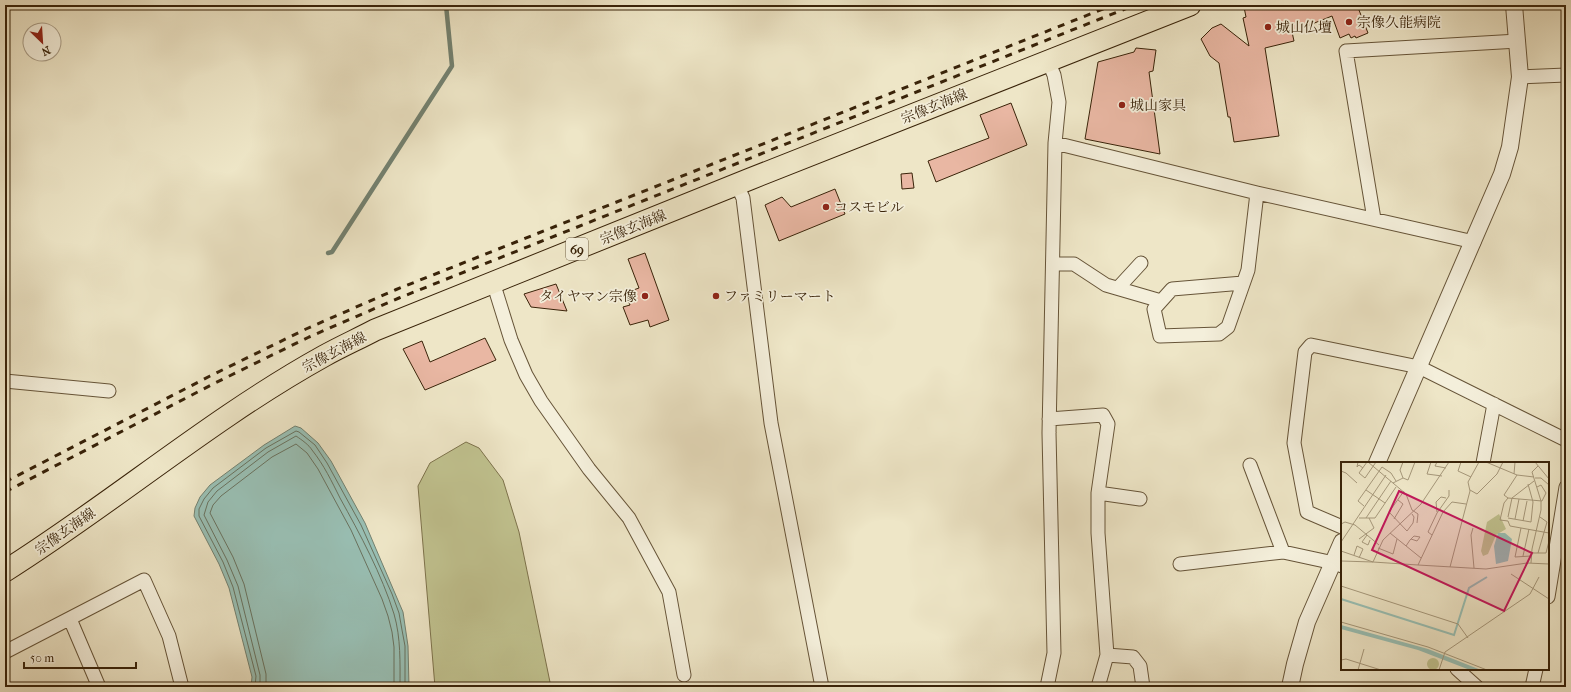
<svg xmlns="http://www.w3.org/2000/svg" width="1571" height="692" viewBox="0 0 1571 692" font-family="'IM FELL French Canon','Noto Serif JP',serif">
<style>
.green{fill:#c1c390;stroke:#7d734c}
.water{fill:#99c0b5;stroke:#738170}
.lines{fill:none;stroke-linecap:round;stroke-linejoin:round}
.shore{stroke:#69725f;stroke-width:1}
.stream{stroke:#738170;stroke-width:4.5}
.building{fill:#e9b7a3;stroke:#392309}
.minor-casing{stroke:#665438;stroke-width:15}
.tertiary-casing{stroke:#665438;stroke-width:18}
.primary-casing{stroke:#392309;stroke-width:23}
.minor{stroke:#f4efdb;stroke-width:13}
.tertiary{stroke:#f4efdb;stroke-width:16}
.primary{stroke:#eee6c7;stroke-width:21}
.rail{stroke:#392309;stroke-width:3;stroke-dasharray:7 7;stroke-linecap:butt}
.poi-dot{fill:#8f2418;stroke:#f4efdb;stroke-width:1.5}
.labels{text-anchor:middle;stroke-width:3.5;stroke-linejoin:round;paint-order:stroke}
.shield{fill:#f4efdb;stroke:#716048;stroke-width:1}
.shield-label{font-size:13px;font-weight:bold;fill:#392309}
.poi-label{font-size:14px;fill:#392309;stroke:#f4efdb;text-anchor:start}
.street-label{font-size:14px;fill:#392309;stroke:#f4efdb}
.inset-river{fill:none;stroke:#99c0b5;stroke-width:2}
.inset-road{fill:none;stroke:#a6987b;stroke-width:1}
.view{fill:#c2185b;fill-opacity:0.15;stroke:#c2185b;stroke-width:2}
.inset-edge{fill:none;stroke:#392309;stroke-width:2}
</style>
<rect width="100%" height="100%" fill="#eee6c7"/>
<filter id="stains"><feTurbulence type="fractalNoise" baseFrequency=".005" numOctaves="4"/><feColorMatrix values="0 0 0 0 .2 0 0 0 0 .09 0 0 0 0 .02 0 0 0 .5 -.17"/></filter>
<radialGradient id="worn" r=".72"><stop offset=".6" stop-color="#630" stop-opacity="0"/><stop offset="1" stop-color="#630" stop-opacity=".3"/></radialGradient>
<path class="green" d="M 466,442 L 479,448 L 503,480 L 519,532 L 551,687 L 435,687 L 418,486 L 430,463 Z"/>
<path class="water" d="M 295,426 L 301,428 L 318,443 L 331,461 L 365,523 L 376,549 L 403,612 L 408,646 L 409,687 L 251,687 L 252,677 L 229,588 L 219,564 L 194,516 L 195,508 L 200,497 L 210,485 L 264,445 Z"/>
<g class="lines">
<path class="shore" d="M 255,687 L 256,676 L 233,587 L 223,562 L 199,516 L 199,509 L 204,499 L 213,488 L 266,448 L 296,431 L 299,432 L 315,445 L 327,463 L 361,525 L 392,594 L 399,613 L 402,630 L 405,646 L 405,687
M 260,687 L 260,675 L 238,586 L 227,560 L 204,515 L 208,502 L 217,491 L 268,452 L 296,436 C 302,440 309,445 312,450 C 324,465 332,482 340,498 C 360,534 382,575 394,614 C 401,638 400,663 400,687
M 266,687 L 266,674 L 244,584 L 233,557 L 210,513 L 213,505 L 221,496 L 272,457 L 296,444 L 307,453 L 318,469 L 351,530 L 382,599 L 388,616 L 392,632 L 394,647 L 394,687"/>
<path class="stream" d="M 328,253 L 332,252 L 452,66 L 446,5"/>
</g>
<path class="building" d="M 1254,5 L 1357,5 L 1368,33 L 1356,38 L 1355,36 L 1351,38 L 1349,34 L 1340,38 L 1332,16 L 1292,32 L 1294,41 L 1265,48 L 1279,136 L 1234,142 L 1230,117 L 1228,117 L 1219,63 L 1210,56 L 1201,39 L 1212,28 L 1221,24 L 1249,46 L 1243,18 L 1246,17 L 1244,7 Z
M 1136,48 L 1156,50 L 1153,71 L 1149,72 L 1160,154 L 1085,139 L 1098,62 L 1134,52 Z
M 1011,103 L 1027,145 L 936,182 L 928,161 L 989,138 L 980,115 Z
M 912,173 L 914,188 L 902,189 L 901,174 Z
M 835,189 L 845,214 L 779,241 L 765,205 L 782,197 L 791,207 Z
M 645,253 L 669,320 L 650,327 L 648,320 L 630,325 L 623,307 L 630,305 L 625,293 L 639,288 L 628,259 Z
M 556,284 L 567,311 L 531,307 L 524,294 Z
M 485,338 L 496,360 L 425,390 L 403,349 L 422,341 L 430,362 Z"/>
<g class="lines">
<g class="minor-casing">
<path id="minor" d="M 1520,77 L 1566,75
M 1055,143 L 1257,193 L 1474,242
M 737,185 L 743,198 L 771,423 L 822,687
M 1374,219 L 1346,51 L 1518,41
M 1053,264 L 1074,264 L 1106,285 L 1161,301
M 493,282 L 511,340 L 526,375 L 541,401 L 589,469 L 629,518 L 669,592 L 684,675
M 1243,283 L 1172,289 L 1154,309 L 1160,336 L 1219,334 L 1228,327 L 1248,270 L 1257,193
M 1118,288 L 1141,263
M 5,381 L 109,391
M 1049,419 L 1103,415 L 1108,424 L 1098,493 L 1098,533 L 1107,655 L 1098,687
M 1483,463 L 1494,404
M 1250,465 L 1283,552 L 1334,563 L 1342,566
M 1098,493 L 1140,499
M 1342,527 L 1307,512 L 1294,443 L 1305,352 L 1311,345 L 1419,367 L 1566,440
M 1180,564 L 1283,552
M 1548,597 L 1566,487
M 70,619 L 99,687
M 5,652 L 144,580 L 169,636 L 182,687
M 1107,655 L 1133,657 L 1140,666 L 1143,687
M 1457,669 L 1477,687
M 1047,687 L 1054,653 L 1049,433 L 1055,143 L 1059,102 L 1054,75 L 1048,61
M 1532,687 L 1536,669"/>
</g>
<g class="tertiary-casing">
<path id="tertiary" d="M 1377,463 L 1502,174 L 1510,147 L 1520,77 L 1514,5
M 1290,687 L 1295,664 L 1307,622 L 1342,542"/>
</g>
<g class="primary-casing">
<path id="primary" d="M 5,571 C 113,503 212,418 324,356 C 340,347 358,339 375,330 L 750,179 L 1190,5"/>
</g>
<use href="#minor" class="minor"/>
<use href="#tertiary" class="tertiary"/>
<use href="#primary" class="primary"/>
<path class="rail" d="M 5,482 L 210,376 L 306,329 L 395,290 L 1113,5
M 5,492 L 215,383 L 309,337 L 399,298 L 1135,5"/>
</g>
<g class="poi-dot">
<circle cx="1349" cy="22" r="4"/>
<circle cx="1268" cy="27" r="4"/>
<circle cx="1122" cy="105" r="4"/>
<circle cx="826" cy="207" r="4"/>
<circle cx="645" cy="296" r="4"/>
<circle cx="716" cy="296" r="4"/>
</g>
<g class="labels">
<rect class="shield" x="566" y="238" width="22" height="22" rx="3"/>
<g class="shield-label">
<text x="577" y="254">69</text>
</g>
<g class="poi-label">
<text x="1357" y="27">宗像久能病院</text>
<text x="1276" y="32">城山仏壇</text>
<text x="1130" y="110">城山家具</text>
<text x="834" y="212">コスモビル</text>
<text x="637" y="301" text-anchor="end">タイヤマン宗像</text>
<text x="724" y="301">ファミリーマート</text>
</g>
<g class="street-label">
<text transform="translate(934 106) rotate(-22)" y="5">宗像玄海線</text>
<text transform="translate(633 227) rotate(-22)" y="5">宗像玄海線</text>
<text transform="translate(334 352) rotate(-28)" y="5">宗像玄海線</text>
<text transform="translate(65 531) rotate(-35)" y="5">宗像玄海線</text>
</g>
</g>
<g transform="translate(1341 462)">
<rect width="208" height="208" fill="#eee6c7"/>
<path d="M 158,52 L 165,67 L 155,73 L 147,92 L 142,94 L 140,89 L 146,60 ZM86 202a6 6 0 1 1 12 0a6 6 0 1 1-12 0Z" fill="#c1c390"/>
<path d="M 157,71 L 164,71 L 171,77 L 167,99 L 155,102 L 153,84 ZM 0,163 L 87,187 L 140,208 L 129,208 L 77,188 L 0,167 Z" fill="#99c0b5"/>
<path class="inset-river" d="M 0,137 L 113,173 L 128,126 L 146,115"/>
<path class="inset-road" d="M 17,0 L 16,5 L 18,3 L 22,6M 26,0 L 18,11 L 24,16 L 35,0M 27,0 L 65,32 L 71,48 L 77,52 L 76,61M 62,0 L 59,8 L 62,16M 90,0 L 86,12 L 101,14M 96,0 L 94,4 L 105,6M 120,0 L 117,9 L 130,15M 145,0 L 176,13 L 193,15M 194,0 L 208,17M 0,9 L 5,11 L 16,21M 173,12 L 174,0M 176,13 L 163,33 L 167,36 L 201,39 L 205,31 L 200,23 L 196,25M 194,16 L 200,16 L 208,23M 52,21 L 62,16 L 67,18 L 74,0M 25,28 L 44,41M 129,28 L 136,32 L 156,12 L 162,0M 63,29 L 48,50 L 66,69 L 72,61 L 73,55 L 71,52M 167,36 L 163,41 L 159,58 L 167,59 L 169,64 L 208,71M 23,44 L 17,39 L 41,5 L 50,11 L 55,19M 96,50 L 95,40 L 100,35 L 105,36M 167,55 L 171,36 L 193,19M 18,56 L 34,56 L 55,25M 25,56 L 50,19M 167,56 L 190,60 L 192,40 L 187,22M 53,57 L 62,42 L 57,38M 174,57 L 178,37M 182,59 L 186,39M 0,62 L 4,60 L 14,63 L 38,83M 132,66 L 130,73 L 133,106M 180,66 L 174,95 L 190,94M 49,71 L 80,96M 26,73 L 21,80 L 27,83 L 29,78M 91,73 L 87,70 L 96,51 L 108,34 L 108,28M 18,77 L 33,66 L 28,56M 0,80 L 45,13M 65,84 L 69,78 L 73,74 L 79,75 L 76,79 L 70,77M 37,86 L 52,92 L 56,77M 0,89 L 32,100 L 77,103 L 145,107 L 186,101 L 208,102M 191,91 L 205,91 L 208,79M 197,91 L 206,60 L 199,55M 13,93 L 16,84 L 22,87 L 18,96M 182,94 L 188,67M 0,99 L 32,100 L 42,78 L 80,42 L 108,0M 190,101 L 191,87 L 200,48 L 200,39 L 191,10 L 197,4M 77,103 L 102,50 L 111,40 L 125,42M 109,105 L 129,29 L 127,20 L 138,0M 170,112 L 208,137M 0,124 L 117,162 L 127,176M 0,160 L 87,185 L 146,208M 0,198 L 5,197 L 40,208M 17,208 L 23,187M 98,208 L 104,190 L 189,132 L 198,115"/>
<path class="view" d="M 58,29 L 191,91 L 163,149 L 31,88 Z"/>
<rect width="208" height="208" class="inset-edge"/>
</g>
<rect width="1571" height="692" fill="none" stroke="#eee6c7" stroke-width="20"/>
<rect x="6" y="6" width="1559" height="680" fill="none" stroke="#392309" stroke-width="2"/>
<rect x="10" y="10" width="1551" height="672" fill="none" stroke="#392309"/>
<g transform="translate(42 42) rotate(155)"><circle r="19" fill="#f4efdb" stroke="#a99d87"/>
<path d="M0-3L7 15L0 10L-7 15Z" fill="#8f2418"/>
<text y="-6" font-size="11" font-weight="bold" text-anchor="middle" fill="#392309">N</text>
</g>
<path d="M24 662v6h112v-6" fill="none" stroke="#392309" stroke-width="2"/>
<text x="30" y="662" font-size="12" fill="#392309" stroke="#f4efdb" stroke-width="3" paint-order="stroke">50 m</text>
<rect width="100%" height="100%" filter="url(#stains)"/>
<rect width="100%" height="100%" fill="url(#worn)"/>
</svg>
